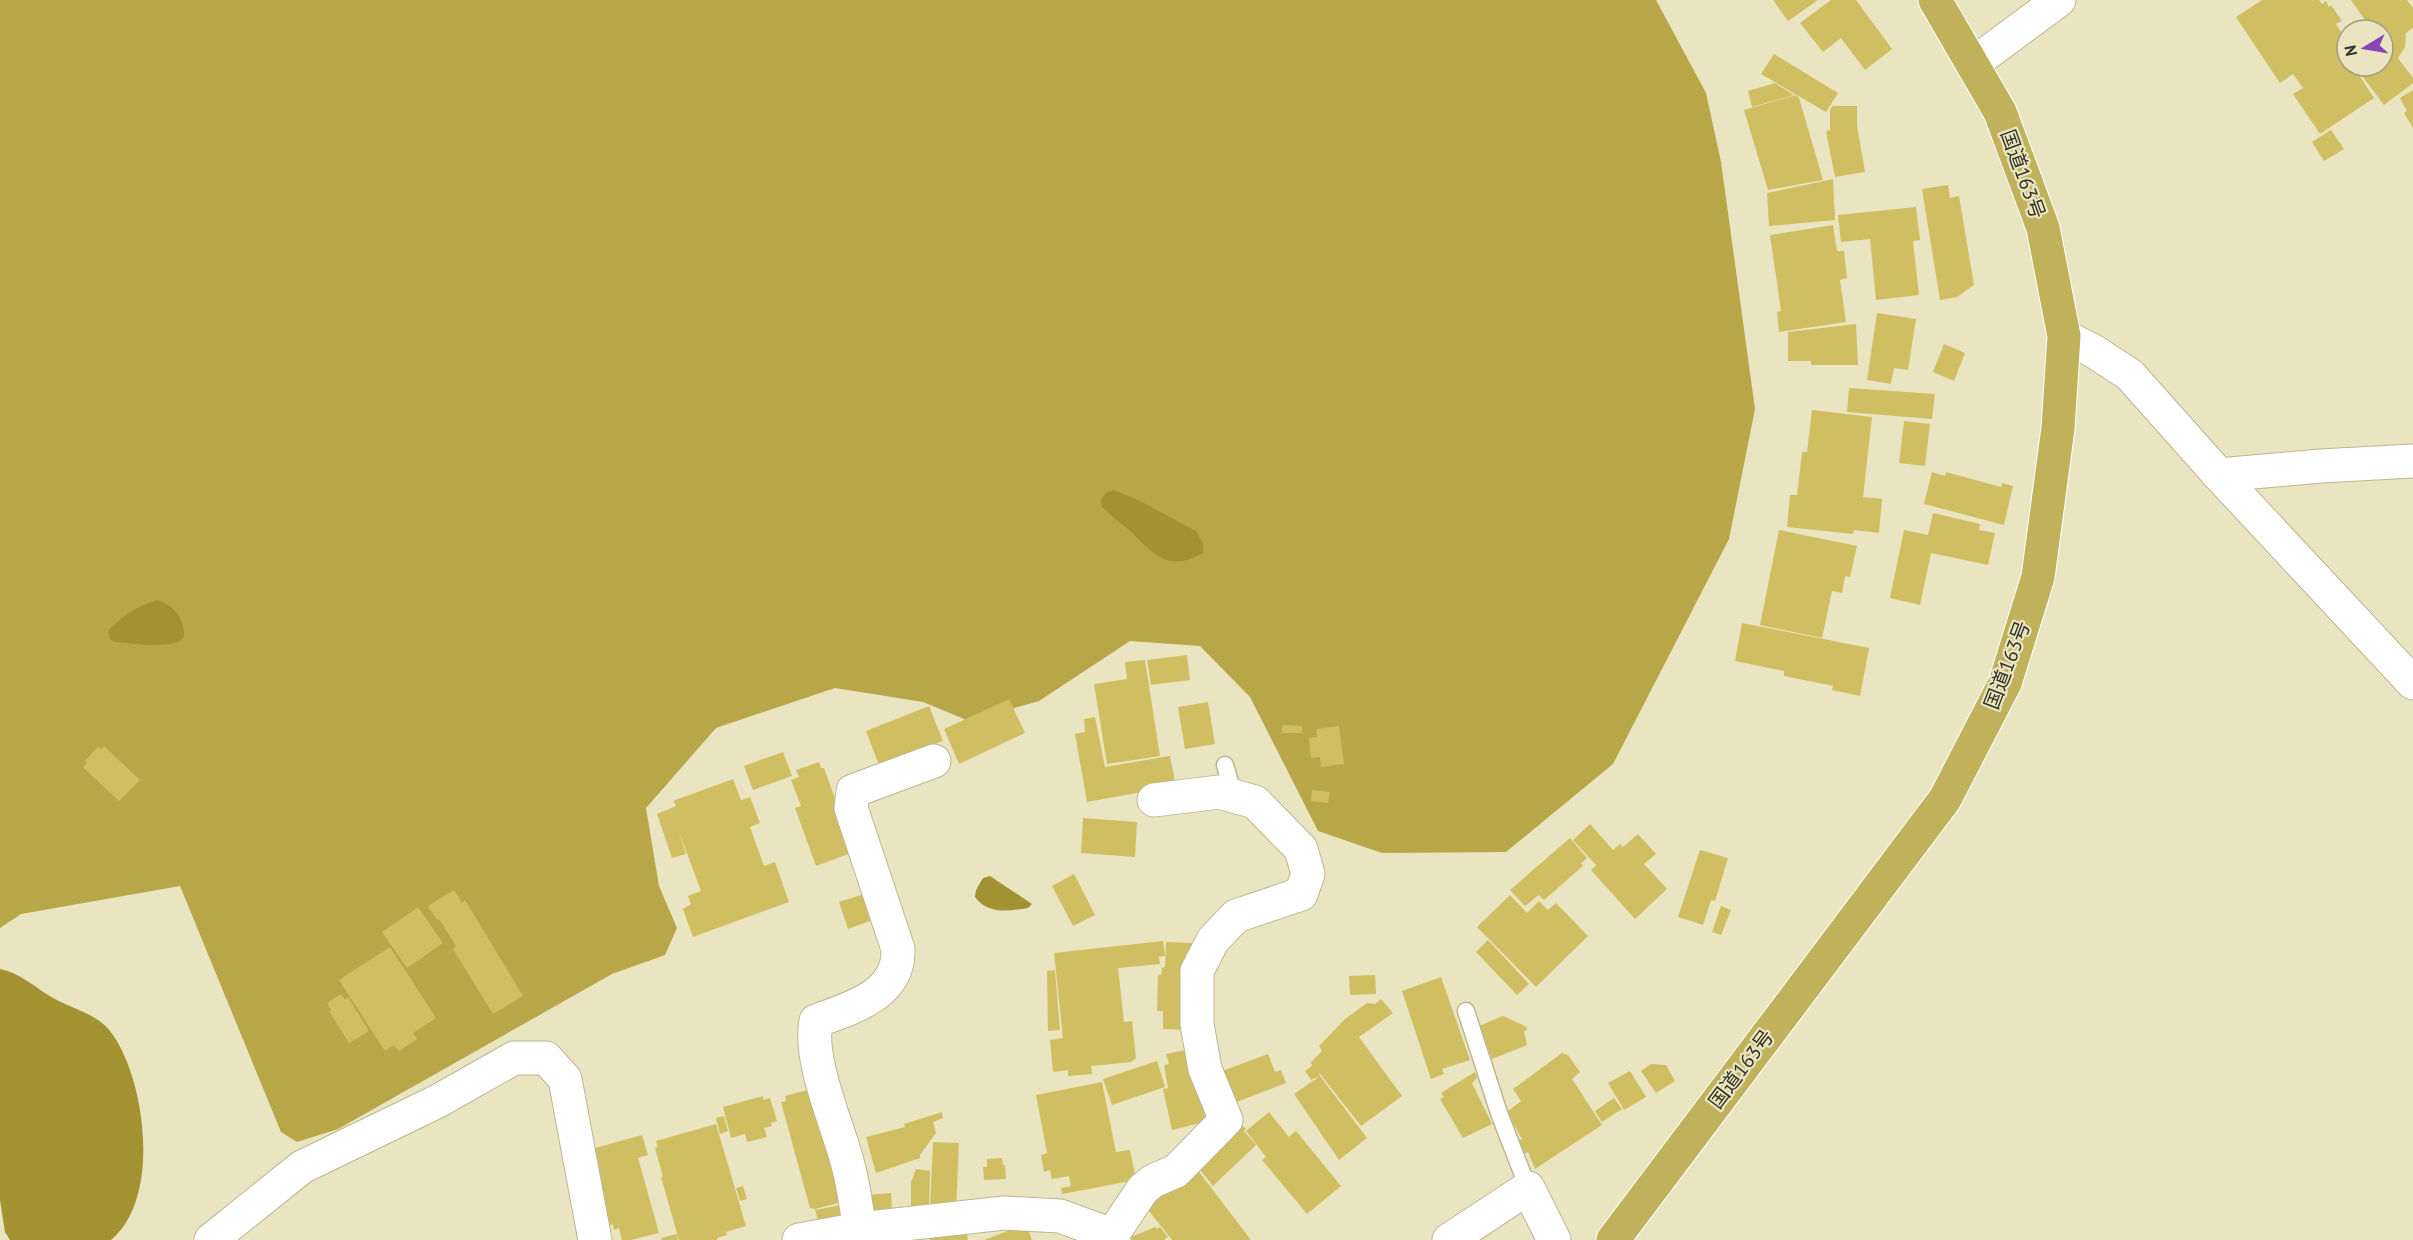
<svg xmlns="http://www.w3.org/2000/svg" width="2413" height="1240" viewBox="0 0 2413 1240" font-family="'PT Sans','Noto Sans JP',sans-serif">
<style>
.forest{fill:#b8a749}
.water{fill:#a29231}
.building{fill:#d0bf62}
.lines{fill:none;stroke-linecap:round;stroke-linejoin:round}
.service-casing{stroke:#bcb693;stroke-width:19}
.minor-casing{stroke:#bcb693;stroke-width:35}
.tertiary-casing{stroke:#bcb693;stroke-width:35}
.trunk-casing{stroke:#fff;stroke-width:35}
.service{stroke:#fff;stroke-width:16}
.minor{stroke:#fff;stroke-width:33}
.tertiary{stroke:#fff;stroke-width:33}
.trunk{stroke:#c0b25a;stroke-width:33}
.labels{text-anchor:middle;stroke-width:4.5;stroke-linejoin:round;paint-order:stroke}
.street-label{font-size:20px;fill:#333123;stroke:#eae4c0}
</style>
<rect width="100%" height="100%" fill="#eae4c0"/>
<path class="forest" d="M 0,0 L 1656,0 L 1706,93 L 1721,162 L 1755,409 L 1729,539 L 1613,764 L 1506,852 L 1382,853 L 1318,831 L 1250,697 L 1200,646 L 1130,641 L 1039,701 L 969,721 L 923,702 L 835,688 L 716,728 L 646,808 L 659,886 L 677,928 L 665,955 L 612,974 L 338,1129 L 297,1142 L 281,1132 L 180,886 L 21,914 L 0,928 Z"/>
<path class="water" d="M 1114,490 L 1138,500 L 1196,531 L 1203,543 L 1203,553 C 1167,573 1154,554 1130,531 C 1121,523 1111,516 1102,507 L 1101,499 L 1107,492 Z
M 158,600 C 174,606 185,619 184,637 C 172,651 132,643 115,642 L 110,639 L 108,630 C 123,617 137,605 158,600 Z
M 990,876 L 1032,904 L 1028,908 C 1008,911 989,915 975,897 L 976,890 L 983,878 Z
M 0,969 C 19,973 31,984 48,995 C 69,1009 98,1012 113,1035 C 146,1083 161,1199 111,1240 L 10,1240 L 5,1232 L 0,1200 Z"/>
<path class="building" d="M 1773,0 L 1818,0 L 1788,21 Z
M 1831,0 L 1856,0 L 1892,49 L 1865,70 L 1841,38 L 1823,52 L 1800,23 Z
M 2262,0 L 2319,0 L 2322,4 L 2326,1 L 2329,7 L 2331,5 L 2342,21 L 2336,24 L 2347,41 L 2347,66 L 2353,66 L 2374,98 L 2320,134 L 2293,94 L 2303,88 L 2293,74 L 2280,83 L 2236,17 Z
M 2351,0 L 2407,0 L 2413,8 L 2413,28 L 2406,33 L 2405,47 L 2398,58 L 2413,78 L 2413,83 L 2384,105 L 2357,69 L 2361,66 L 2383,66 L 2383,30 L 2372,30 Z
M 1774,54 L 1838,93 L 1826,112 L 1761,74 Z
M 1775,83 L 1794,95 L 1752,107 L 1748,91 Z
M 2413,90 L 2413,128 L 2404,113 L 2407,111 L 2400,98 Z
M 1796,95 L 1799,98 L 1823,180 L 1768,190 L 1744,110 Z
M 1833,106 L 1857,106 L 1857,126 L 1865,172 L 1835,177 L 1826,132 L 1830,130 L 1830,109 Z
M 2331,130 L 2344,149 L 2324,161 L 2312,142 Z
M 1833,179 L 1835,220 L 1769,226 L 1767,193 Z
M 1948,185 L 1950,198 L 1959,196 L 1974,285 L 1957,297 L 1940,300 L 1922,189 Z
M 1916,207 L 1920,240 L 1913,241 L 1919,295 L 1876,300 L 1870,239 L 1841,242 L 1838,215 Z
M 1833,225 L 1837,251 L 1844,251 L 1847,278 L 1840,280 L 1846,322 L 1779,332 L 1777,312 L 1781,311 L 1770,235 Z
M 1877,313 L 1916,319 L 1908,370 L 1894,368 L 1891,384 L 1867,380 Z
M 1856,324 L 1858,365 L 1811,365 L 1811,361 L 1788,361 L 1788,332 Z
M 1944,344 L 1965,353 L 1954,381 L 1933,372 Z
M 1849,388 L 1935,394 L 1932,419 L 1847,412 Z
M 1812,410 L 1872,417 L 1863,497 L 1882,499 L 1879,533 L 1854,530 L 1853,534 L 1787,527 L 1790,495 L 1797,495 L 1802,452 L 1807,452 Z
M 1904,421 L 1930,424 L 1925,466 L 1899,463 Z
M 1932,472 L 1945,476 L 1946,472 L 2001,487 L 2002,483 L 2013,486 L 2004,525 L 1924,504 Z
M 1933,513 L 1980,524 L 1979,530 L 1995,533 L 1988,565 L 1931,553 L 1920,605 L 1890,598 L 1904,530 L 1928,535 Z
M 1779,530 L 1857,546 L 1850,577 L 1845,576 L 1842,593 L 1832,591 L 1822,638 L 1760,625 Z
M 1742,623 L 1869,648 L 1860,696 L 1832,690 L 1833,686 L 1784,676 L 1784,671 L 1735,661 Z
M 1187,655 L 1190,680 L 1151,685 L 1147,660 Z
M 1145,660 L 1160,756 L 1107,764 L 1094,684 L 1127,679 L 1125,662 Z
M 1009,699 L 1025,733 L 959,764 L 944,729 Z
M 1208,702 L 1215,744 L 1185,749 L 1178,707 Z
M 929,706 L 943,741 L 879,765 L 866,731 Z
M 1095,717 L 1105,767 L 1170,756 L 1176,786 L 1087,802 L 1075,734 L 1085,732 L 1084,719 Z
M 1282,725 L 1302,726 L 1302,733 L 1282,733 Z
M 1339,726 L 1344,764 L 1321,767 L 1320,757 L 1311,758 L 1309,738 L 1317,737 L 1316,729 Z
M 104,746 L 140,780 L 119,801 L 83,767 L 87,763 L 85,761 L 98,747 L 101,749 Z
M 783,752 L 792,776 L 753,790 L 744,766 Z
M 819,762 L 821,768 L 824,768 L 854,852 L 816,866 L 795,808 L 801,806 L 791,780 L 799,777 L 796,770 Z
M 733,779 L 741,800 L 750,797 L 760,823 L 750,827 L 764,866 L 775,862 L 789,902 L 693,937 L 683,909 L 691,904 L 688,896 L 701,891 L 679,832 L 686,854 L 672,858 L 657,814 L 676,806 L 673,801 Z
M 1312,790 L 1330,792 L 1328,803 L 1311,801 Z
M 1083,818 L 1137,822 L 1135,857 L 1081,853 Z
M 1590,824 L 1613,850 L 1620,844 L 1623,847 L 1638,834 L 1656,854 L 1644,864 L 1667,889 L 1635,919 L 1591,870 L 1596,865 L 1573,840 Z
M 1570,838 L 1587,858 L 1581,863 L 1583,866 L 1544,900 L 1539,895 L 1525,906 L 1510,890 Z
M 1700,850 L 1728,858 L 1715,901 L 1711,900 L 1703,925 L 1678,917 Z
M 1074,874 L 1095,915 L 1073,926 L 1052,886 Z
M 454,890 L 462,903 L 465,900 L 523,996 L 493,1014 L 453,949 L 456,946 L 439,919 L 437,920 L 428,906 Z
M 864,894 L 873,920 L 848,929 L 839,902 Z
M 1510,895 L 1527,913 L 1539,901 L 1548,910 L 1556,903 L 1588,936 L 1536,987 L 1477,927 Z
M 1721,906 L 1731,910 L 1721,935 L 1712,932 Z
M 418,907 L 443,943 L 407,968 L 382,932 Z
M 1488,940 L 1529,984 L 1517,995 L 1476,952 Z
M 1163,941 L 1165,956 L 1159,957 L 1160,964 L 1118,968 L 1124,1022 L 1132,1021 L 1136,1058 L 1131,1062 L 1091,1066 L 1092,1074 L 1068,1076 L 1068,1070 L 1053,1072 L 1050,1040 L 1063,1038 L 1054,953 Z
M 1166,942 L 1192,943 L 1189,1030 L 1163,1029 L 1163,1011 L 1157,1011 L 1158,975 L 1161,975 L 1162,968 L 1165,967 Z
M 390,947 L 436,1018 L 413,1033 L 417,1039 L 399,1051 L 394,1045 L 385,1051 L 339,980 Z
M 1055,970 L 1060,1030 L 1048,1031 L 1047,971 Z
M 1375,975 L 1376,994 L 1350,995 L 1349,976 Z
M 1441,977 L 1470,1060 L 1442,1069 L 1444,1074 L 1431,1079 L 1402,991 Z
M 341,994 L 345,1000 L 348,997 L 369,1031 L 349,1043 L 329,1011 L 331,1010 L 327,1003 Z
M 1381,999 L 1393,1013 L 1359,1037 L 1402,1096 L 1361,1126 L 1321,1075 L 1319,1073 L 1320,1076 L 1311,1080 L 1305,1071 L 1312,1066 L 1311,1062 L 1322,1051 L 1319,1046 L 1345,1019 L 1367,1003 L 1375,1004 Z
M 1503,1016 L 1527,1027 L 1527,1030 L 1524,1031 L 1527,1045 L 1492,1059 L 1479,1026 Z
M 1190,1049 L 1212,1120 L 1172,1130 L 1163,1089 L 1168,1088 L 1164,1065 L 1169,1064 L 1166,1054 Z
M 1562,1053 L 1568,1055 L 1580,1072 L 1572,1079 L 1602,1125 L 1535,1169 L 1528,1152 L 1524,1154 L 1517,1143 L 1522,1139 L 1507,1112 L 1521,1101 L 1513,1089 Z
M 1268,1054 L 1275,1072 L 1281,1070 L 1286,1083 L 1234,1103 L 1222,1071 Z
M 1157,1061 L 1165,1087 L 1112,1105 L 1103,1079 Z
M 1651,1064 L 1666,1065 L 1675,1081 L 1656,1093 L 1641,1071 Z
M 1630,1071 L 1646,1097 L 1624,1110 L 1608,1083 Z
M 1475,1072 L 1477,1078 L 1472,1083 L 1492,1124 L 1463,1138 L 1440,1099 L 1444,1097 L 1441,1093 Z
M 1320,1076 L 1367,1138 L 1339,1160 L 1294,1094 Z
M 1102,1082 L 1116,1152 L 1130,1150 L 1136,1180 L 1062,1194 L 1061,1188 L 1071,1186 L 1069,1176 L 1052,1179 L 1050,1170 L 1044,1172 L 1041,1155 L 1047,1153 L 1036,1095 Z
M 815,1088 L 846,1201 L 815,1209 L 810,1208 L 781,1102 L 786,1101 L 785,1096 Z
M 763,1096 L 763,1100 L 770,1098 L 777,1121 L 771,1123 L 772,1126 L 764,1128 L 767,1137 L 747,1142 L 745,1134 L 731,1138 L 723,1107 Z
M 1614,1098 L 1622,1109 L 1602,1122 L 1595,1111 Z
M 942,1112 L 943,1118 L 933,1122 L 936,1133 L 920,1155 L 920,1158 L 876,1173 L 866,1137 L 905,1127 L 904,1124 Z
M 1269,1112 L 1289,1137 L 1296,1131 L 1341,1186 L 1307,1214 L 1262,1160 L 1266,1157 L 1246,1131 Z
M 724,1116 L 728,1131 L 720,1134 L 716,1118 Z
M 1238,1121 L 1246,1129 L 1243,1133 L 1245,1132 L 1256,1145 L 1213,1186 L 1194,1162 Z
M 716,1124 L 746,1226 L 726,1232 L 727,1235 L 717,1238 L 717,1240 L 679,1240 L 661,1177 L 663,1177 L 655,1148 L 658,1147 L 656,1141 Z
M 642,1135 L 648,1155 L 638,1158 L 659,1233 L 631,1240 L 622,1240 L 619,1228 L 614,1230 L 613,1224 L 608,1226 L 588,1150 Z
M 933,1142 L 959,1143 L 956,1211 L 930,1209 Z
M 1002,1158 L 1003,1165 L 1005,1165 L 1006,1179 L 984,1180 L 983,1167 L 987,1167 L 987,1159 Z
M 1196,1168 L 1251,1240 L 1172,1240 L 1145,1206 Z
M 916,1169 L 930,1171 L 929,1212 L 911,1213 L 911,1182 Z
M 743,1186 L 747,1199 L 740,1201 L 736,1188 Z
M 891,1193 L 892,1208 L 869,1211 L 867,1195 Z
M 841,1205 L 844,1214 L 818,1220 L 815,1210 Z
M 1026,1224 L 1032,1240 L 984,1240 Z
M 1155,1227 L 1157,1229 L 1160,1227 L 1168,1237 L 1164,1240 L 1124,1240 Z
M 966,1229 L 968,1240 L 930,1240 L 929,1235 Z
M 677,1234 L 678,1240 L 662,1240 L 661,1238 Z"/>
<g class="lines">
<g class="service-casing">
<path id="service" d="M 1225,765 L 1234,796
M 1466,1011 L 1499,1113 L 1528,1188"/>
</g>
<g class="minor-casing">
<path id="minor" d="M 1974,63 L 2059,0
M 2219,475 L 2321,466 L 2413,461
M 860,1229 C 856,1208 854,1186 848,1165 C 838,1125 808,1061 816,1021 C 851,1008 900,995 898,949 L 851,808 L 853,791 L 934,761
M 1112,1235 L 1143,1189 L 1153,1181 L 1176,1171 L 1226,1120 L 1205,1069 L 1197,1024 L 1197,971 L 1213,940 L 1236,916 L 1301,894 L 1308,874 L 1301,849 L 1255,802 L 1219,792 L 1154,800
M 211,1240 L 302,1167 L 438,1101 L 514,1058 L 546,1058 L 565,1079 L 595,1240
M 799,1240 L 860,1229 L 1004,1213 L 1060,1216 L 1112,1235 L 1114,1240
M 1449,1240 L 1528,1188 L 1554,1240"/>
</g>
<g class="tertiary-casing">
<path id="tertiary" d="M 2064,336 L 2095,352 L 2130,375 L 2219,475 L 2413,683"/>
</g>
<g class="trunk-casing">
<path id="trunk" d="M 1613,1240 L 1945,799 L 2005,683 L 2038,577 L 2058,428 L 2064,336 L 2043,228 L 2000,112 L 1935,0"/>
</g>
<use href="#service" class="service"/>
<use href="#minor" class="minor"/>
<use href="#tertiary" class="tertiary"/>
<use href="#trunk" class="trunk"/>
</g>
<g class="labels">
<g class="street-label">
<text transform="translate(2023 174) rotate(70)" y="7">国道163号</text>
<text transform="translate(2007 665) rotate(-69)" y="7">国道163号</text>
<text transform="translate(1741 1069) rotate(-53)" y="7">国道163号</text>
</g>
</g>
<g transform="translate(2365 48) rotate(259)"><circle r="28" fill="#eae4c0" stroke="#a19c81" stroke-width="1.5"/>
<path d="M0-4.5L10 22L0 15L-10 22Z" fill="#8944b7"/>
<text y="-9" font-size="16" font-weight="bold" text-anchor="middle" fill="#333123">N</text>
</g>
</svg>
